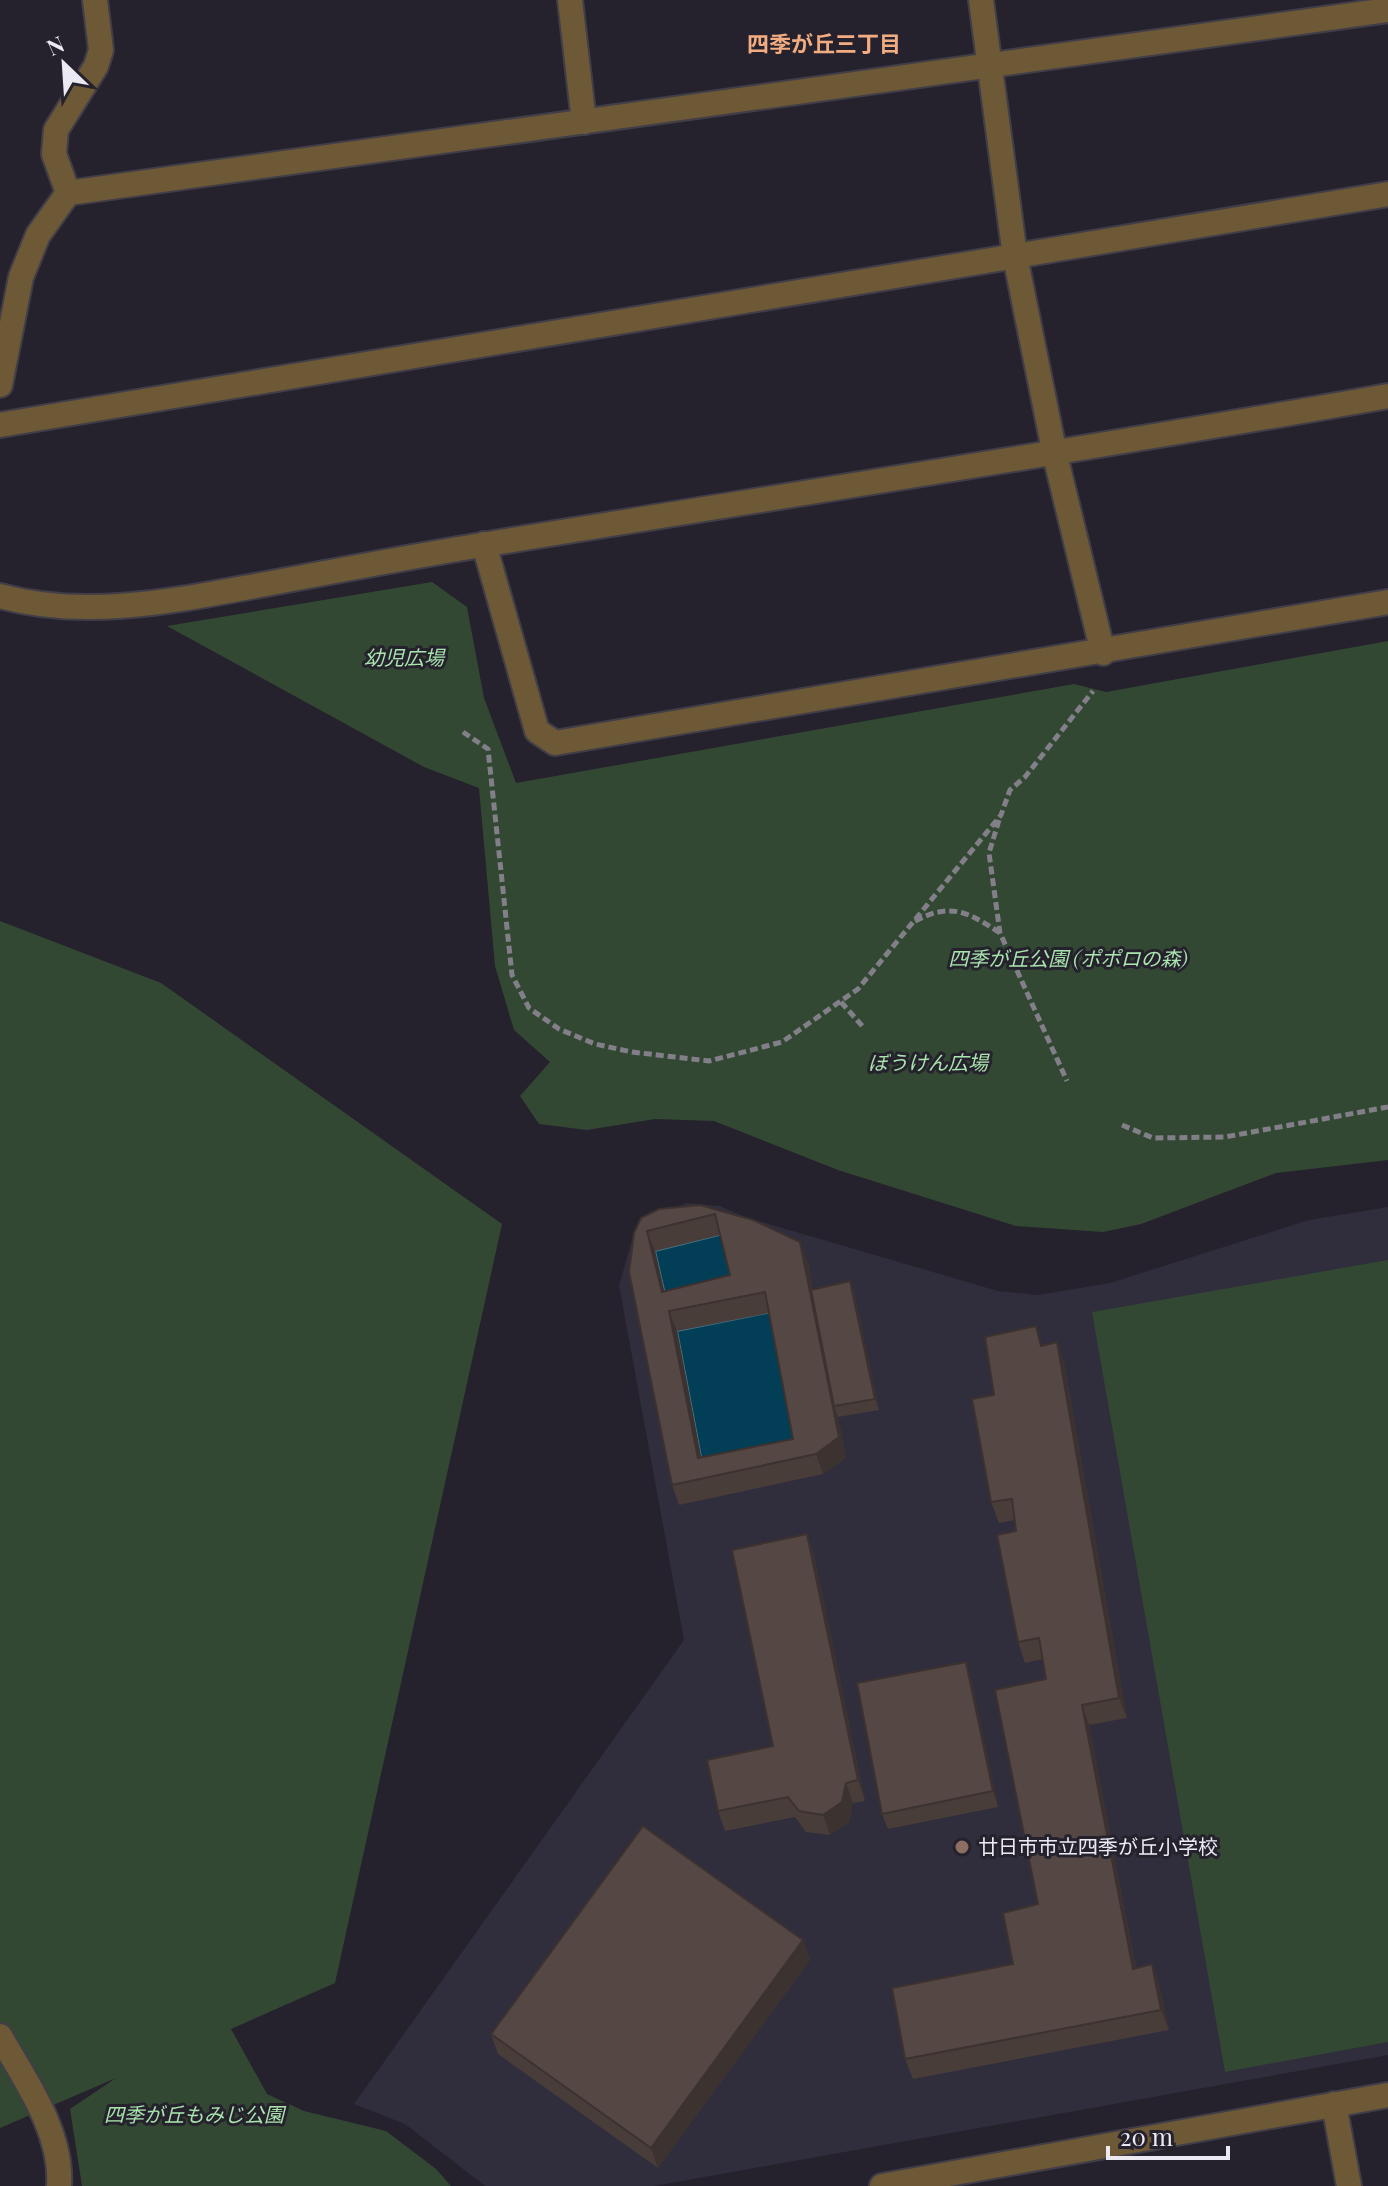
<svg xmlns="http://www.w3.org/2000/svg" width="1388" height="2186" viewBox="0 0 1388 2186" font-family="'Playfair Display','Noto Sans JP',serif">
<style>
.built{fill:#302d3d}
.green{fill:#324833}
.water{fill:#023e56;stroke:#487184;stroke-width:2}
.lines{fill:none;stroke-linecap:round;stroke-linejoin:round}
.minor-casing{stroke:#413e48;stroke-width:28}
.path{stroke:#827f89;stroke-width:5;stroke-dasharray:8 4;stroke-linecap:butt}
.minor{stroke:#6d5935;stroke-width:24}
.wall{fill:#493d3a;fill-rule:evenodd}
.shaded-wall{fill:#3c322f}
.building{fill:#554743;stroke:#3c322f;stroke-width:2;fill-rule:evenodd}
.education-dot{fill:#8d6e63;stroke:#25222d;stroke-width:3}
.labels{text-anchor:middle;stroke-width:6;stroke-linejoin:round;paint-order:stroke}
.park-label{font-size:20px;font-style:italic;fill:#a8e4ac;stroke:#25222d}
.poi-label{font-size:20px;fill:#ebe9f1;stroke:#25222d;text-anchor:start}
.neighbourhood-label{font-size:22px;font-weight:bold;fill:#f2ac81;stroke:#25222d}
</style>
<rect width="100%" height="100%" fill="#25222d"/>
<path class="built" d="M 686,1203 L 720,1206 L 745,1217 L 998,1291 L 1038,1295 L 1110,1283 L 1309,1220 L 1388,1207 L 1388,2055 L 654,2186 L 485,2186 L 405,2124 L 354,2104 L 684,1640 L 619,1285 L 636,1226 Z"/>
<path class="green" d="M 432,582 L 467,607 L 484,698 L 516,783 L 1074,684 L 1106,692 L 1388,641 L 1388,1160 L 1276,1173 L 1141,1224 L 1103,1232 L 1016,1226 L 838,1170 L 714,1121 L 655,1119 L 587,1130 L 539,1124 L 520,1096 L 550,1062 L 514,1030 L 495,966 L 479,788 L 424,767 L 167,626 Z
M 0,921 L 161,983 L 502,1224 L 335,1983 L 231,2029 L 267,2094 L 304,2111 L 386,2131 L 436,2169 L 451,2186 L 82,2186 L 70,2109 L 116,2078 L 0,2128 Z
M 1388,1260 L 1388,2042 L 1225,2072 L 1092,1312 Z"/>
<path class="water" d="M 723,1234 L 737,1296 L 669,1312 L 655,1251 Z
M 772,1312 L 800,1459 L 705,1478 L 677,1331 Z"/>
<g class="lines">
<g class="minor-casing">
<path id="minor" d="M 570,0 L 584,122
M 981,0 L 1015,256 L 1055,455 L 1103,653
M 68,193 L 54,154 L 56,130 L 96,66 L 101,50 L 95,0
M 0,385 L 21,277 L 38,235 L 68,193 L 1388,10
M 0,425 L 1388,194
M 484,544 L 537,731 L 555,743 L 1388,602
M 0,596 C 87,620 178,600 266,584 C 340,570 414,556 488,544 C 788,495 1089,449 1388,396
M 0,2036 C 25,2080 63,2133 59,2186
M 1334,2104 L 1349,2186
M 882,2186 L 1388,2095"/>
</g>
<path class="path" d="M 463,732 L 488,749 L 512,975 L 529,1008 L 559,1029 L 595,1044 L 632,1052 L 709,1061 L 782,1042 L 858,989 L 1001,815 L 1010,790 L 1025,777 L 1093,691
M 999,820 L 989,853 L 1000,933 L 1067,1081
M 915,921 C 951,902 968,912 1000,933
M 841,1002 L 864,1028
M 1122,1125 L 1153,1138 L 1225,1137 L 1388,1107"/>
<use href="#minor" class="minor"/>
</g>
<path class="wall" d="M 700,1205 L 808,1262 L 813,1290 L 850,1281 L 854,1292 L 879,1410 L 838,1417 L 846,1458 L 823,1474 L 679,1505 L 672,1485 L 634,1233 ZM 720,1235 L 730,1275 L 664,1291 L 655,1251 ZM 769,1313 L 793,1439 L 701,1457 L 677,1331 Z
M 1043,1345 L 1064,1362 L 1127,1718 L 1089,1725 L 1136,1968 L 1152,1964 L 1159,1984 L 1169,2030 L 913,2079 L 905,2059 L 1013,1964 L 1038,1904 L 1046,1679 L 1043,1659 L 1025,1663 L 1018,1642 L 1016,1531 L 1015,1520 L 999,1523 L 991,1502 L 994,1395 Z
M 807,1534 L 814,1555 L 865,1801 L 853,1803 L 849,1822 L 830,1835 L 806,1832 L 795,1817 L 725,1831 L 718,1811 L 773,1746 Z
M 971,1678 L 998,1807 L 888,1829 L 882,1814 Z
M 803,1940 L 810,1960 L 658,2168 L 498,2054 L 491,2034 Z"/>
<path class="shaded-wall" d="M 647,1231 L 655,1251 L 669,1312 L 662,1292 Z
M 800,1242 L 808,1262 L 836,1406 L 834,1406 L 838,1417 L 846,1458 L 823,1474 L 816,1454 Z
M 850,1281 L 854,1292 L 879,1410 L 875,1399 Z
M 669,1311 L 677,1331 L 705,1478 L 698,1458 Z
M 1057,1342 L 1064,1362 L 1127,1718 L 1119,1698 Z
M 807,1534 L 814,1555 L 865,1801 L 858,1780 Z
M 966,1662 L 971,1678 L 998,1807 L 993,1791 Z
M 1082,1705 L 1089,1725 L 1140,1989 L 1133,1969 Z
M 846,1783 L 853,1803 L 849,1822 L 830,1835 L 823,1815 Z
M 803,1940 L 810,1960 L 658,2168 L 651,2148 Z
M 1152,1964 L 1159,1984 L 1169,2030 L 1161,2010 Z"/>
<path class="building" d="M 700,1205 L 753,1220 L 800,1242 L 839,1437 L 816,1454 L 672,1485 L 629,1272 L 634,1233 L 641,1218 L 659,1209 ZM 715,1214 L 730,1275 L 662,1292 L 647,1231 ZM 765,1292 L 793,1439 L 698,1458 L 669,1311 Z
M 850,1281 L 875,1399 L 834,1406 L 811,1290 Z
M 1036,1326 L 1041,1346 L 1057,1342 L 1119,1698 L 1082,1705 L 1133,1969 L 1152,1964 L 1161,2010 L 905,2059 L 892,1988 L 1013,1964 L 1003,1913 L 1038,1904 L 995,1690 L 1046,1679 L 1039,1638 L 1018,1642 L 997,1535 L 1016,1531 L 1012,1499 L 991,1502 L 972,1399 L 994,1395 L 985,1337 Z
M 807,1534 L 858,1780 L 846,1783 L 842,1802 L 823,1815 L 799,1811 L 788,1797 L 718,1811 L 707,1760 L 773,1746 L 732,1550 Z
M 966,1662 L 993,1791 L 882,1814 L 857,1683 Z
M 643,1826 L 803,1940 L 651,2148 L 491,2034 Z"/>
<circle class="education-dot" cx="962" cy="1847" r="8"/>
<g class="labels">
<g class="park-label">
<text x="404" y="665">幼児広場</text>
<text x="1068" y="966">四季が丘公園 (ポポロの森)</text>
<text x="928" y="1070">ぼうけん広場</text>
<text x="194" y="2122">四季が丘もみじ公園</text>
</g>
<g class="poi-label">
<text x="978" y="1854">廿日市市立四季が丘小学校</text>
</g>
<g class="neighbourhood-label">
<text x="824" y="52">四季が丘三丁目</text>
</g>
</g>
<g transform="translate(64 64) rotate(335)" stroke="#25222d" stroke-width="6" paint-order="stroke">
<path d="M0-6L14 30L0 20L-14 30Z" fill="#ebe9f1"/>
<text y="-12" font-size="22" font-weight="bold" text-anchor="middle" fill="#ebe9f1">N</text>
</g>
<path d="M1108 2146v12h120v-12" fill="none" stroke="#ebe9f1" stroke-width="4"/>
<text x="1120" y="2146" font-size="24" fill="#ebe9f1" stroke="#25222d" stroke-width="6" paint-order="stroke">20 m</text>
</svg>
